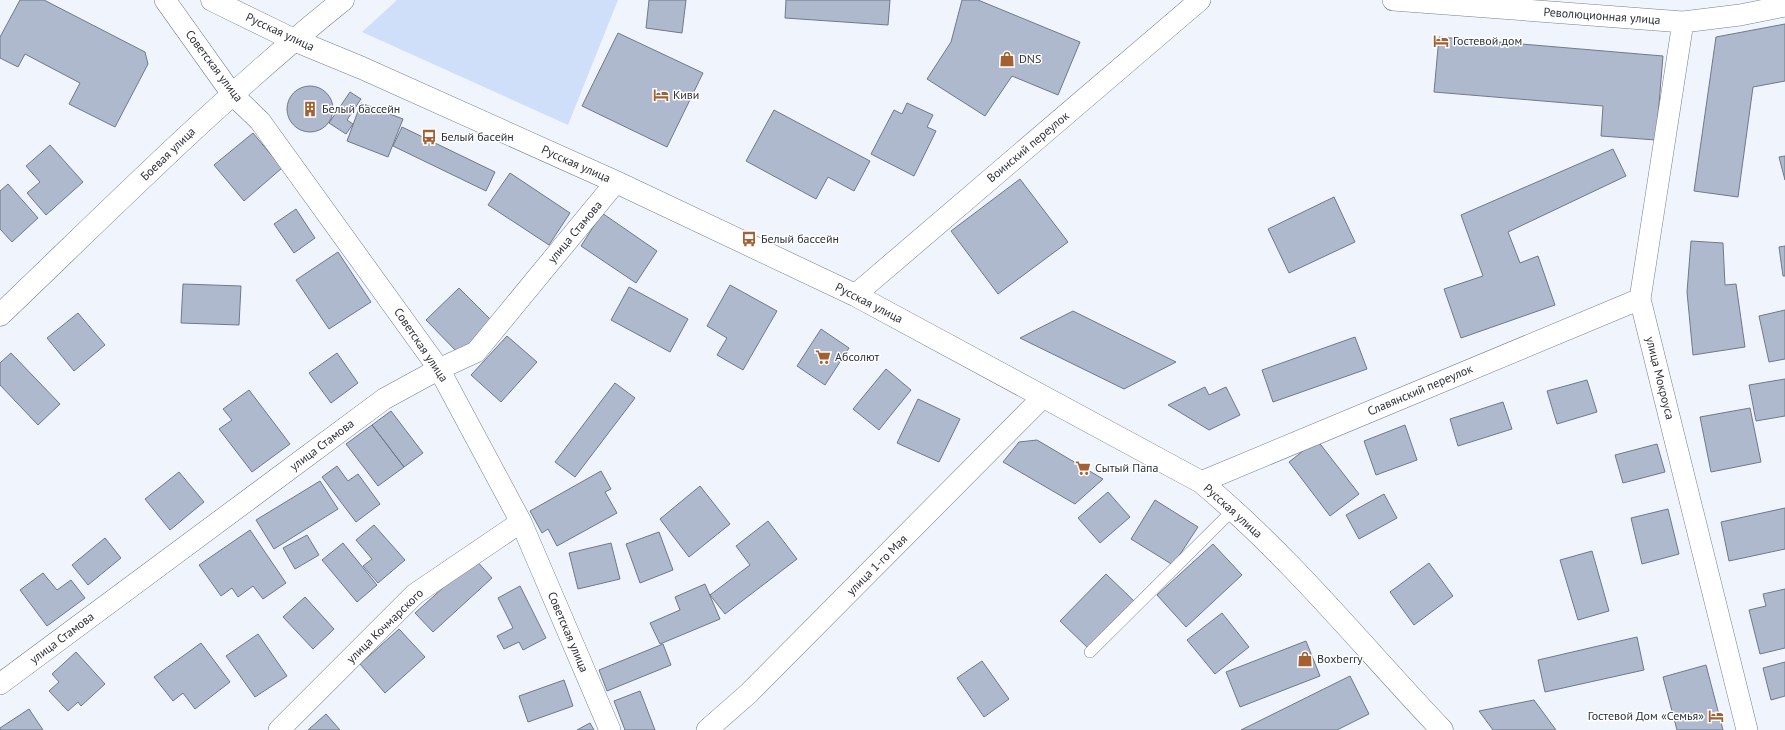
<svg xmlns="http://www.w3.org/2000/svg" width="1785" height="730" viewBox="0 0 1785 730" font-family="'PT Sans',sans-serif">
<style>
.green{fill:#d0dff9}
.building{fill:#aeb9cd;stroke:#6f798b}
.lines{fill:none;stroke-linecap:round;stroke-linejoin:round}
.service-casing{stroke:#757f92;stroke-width:12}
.minor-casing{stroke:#757f92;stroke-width:22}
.tertiary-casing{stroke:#757f92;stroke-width:23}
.secondary-casing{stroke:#757f92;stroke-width:23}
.service{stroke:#fff;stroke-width:11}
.minor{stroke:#fff;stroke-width:21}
.tertiary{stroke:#fff;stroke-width:22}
.secondary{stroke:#fff;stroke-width:22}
.labels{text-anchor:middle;stroke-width:3;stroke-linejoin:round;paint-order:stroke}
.street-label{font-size:12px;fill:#2c3038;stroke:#fff}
.poi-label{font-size:12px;fill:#2c3038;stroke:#fff;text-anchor:start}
</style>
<rect width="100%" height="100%" fill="#f0f5fd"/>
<path class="green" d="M 397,0 L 618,0 L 568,125 L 362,32 Z"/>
<path class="building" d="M 20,0 L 44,0 L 145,52 L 148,64 L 115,127 L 69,104 L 80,83 L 25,54 L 18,67 L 0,58 L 0,37 Z
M 649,0 L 686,0 L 682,33 L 646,28 Z
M 786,0 L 890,0 L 888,25 L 785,18 Z
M 962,0 L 978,0 L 1080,42 L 1058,95 L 1012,76 L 985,116 L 927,79 L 951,42 Z
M 1785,24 L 1785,81 L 1753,87 L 1738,197 L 1694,191 L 1716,37 Z
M 618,33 L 703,73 L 667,147 L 582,106 Z
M 1439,37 L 1663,56 L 1656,140 L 1601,136 L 1603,106 L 1434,92 Z
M287 109a23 23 0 1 1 46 0a23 23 0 1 1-46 0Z
M 350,92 L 361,99 L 347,120 L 353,124 L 346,134 L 329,123 Z
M 361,103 L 403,119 L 388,157 L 347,141 Z
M 907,103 L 933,115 L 927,127 L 936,131 L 914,176 L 871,154 L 894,110 L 902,114 Z
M 774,110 L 870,161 L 854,191 L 828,177 L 816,199 L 746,161 Z
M 402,127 L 495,172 L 486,191 L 393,146 Z
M 253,133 L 282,168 L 244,201 L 214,165 Z
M 50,145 L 83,182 L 46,215 L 27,193 L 40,182 L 26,166 Z
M 1613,149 L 1626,176 L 1508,232 L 1520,263 L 1538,256 L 1555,305 L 1461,338 L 1444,289 L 1483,276 L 1461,215 Z
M 1785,156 L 1785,180 L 1779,157 Z
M 510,173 L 570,213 L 549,245 L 488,205 Z
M 1020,179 L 1068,242 L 998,294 L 951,231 Z
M 8,184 L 38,218 L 12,242 L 0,229 L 0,191 Z
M 1334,197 L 1355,242 L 1289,273 L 1268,229 Z
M 296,209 L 315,238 L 294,253 L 274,224 Z
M 602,213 L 657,251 L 636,283 L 581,246 Z
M 1691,241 L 1723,243 L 1725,285 L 1736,284 L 1745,347 L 1693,355 L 1687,292 Z
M 1785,246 L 1785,276 L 1783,276 L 1779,247 Z
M 338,252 L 371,302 L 329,329 L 296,280 Z
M 183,284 L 241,286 L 239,325 L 181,323 Z
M 730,285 L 777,311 L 743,370 L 717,355 L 727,338 L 707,326 Z
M 629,287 L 688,319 L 670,352 L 611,320 Z
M 459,288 L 492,321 L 459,354 L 426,320 Z
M 1785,310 L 1785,359 L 1769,362 L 1759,316 Z
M 1073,311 L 1176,362 L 1124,389 L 1020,338 Z
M 78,313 L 105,345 L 74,371 L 47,338 Z
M 821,329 L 849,348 L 825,385 L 797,366 Z
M 507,336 L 537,362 L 501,402 L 471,375 Z
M 1355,337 L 1367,369 L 1273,402 L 1262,370 Z
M 11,353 L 60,404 L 38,425 L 0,385 L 0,363 Z
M 337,353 L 358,383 L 331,403 L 309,373 Z
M 886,369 L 911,390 L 879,430 L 853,409 Z
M 1785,379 L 1785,416 L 1756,421 L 1749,385 Z
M 1587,380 L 1597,412 L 1557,424 L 1547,391 Z
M 615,383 L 635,398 L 575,477 L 555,462 Z
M 1205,387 L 1209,395 L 1226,387 L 1240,415 L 1209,430 L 1168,405 Z
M 249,390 L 290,444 L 252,472 L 219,429 L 232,420 L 223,409 Z
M 918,399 L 960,419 L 939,462 L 897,443 Z
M 1503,402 L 1512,429 L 1458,446 L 1450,419 Z
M 1750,408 L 1761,462 L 1711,472 L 1700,417 Z
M 391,411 L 423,453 L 404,467 L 372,425 Z
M 372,425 L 404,467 L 378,486 L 346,444 Z
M 1405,425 L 1417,460 L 1376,475 L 1364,441 Z
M 1037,440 L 1103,479 L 1075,504 L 1003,462 L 1019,442 Z
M 1317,440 L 1359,494 L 1330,516 L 1289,462 Z
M 1657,444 L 1665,472 L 1623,483 L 1615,455 Z
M 337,466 L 348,481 L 358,474 L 380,504 L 356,522 L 322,477 Z
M 601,471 L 611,489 L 605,492 L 617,513 L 557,546 L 548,529 L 542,533 L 530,511 Z
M 179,472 L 204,502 L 170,530 L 145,499 Z
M 320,481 L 338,509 L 274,549 L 256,520 Z
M 700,486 L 730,524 L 689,557 L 660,519 Z
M 1108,492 L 1130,517 L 1100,543 L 1078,518 Z
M 1384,494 L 1397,518 L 1359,539 L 1346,515 Z
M 1155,500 L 1198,527 L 1173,565 L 1131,539 Z
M 1785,508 L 1785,549 L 1729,561 L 1721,522 Z
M 1668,509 L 1679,554 L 1642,564 L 1631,518 Z
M 768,521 L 797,559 L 725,614 L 710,595 L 750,565 L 736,546 Z
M 374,525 L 405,560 L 378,583 L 363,566 L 372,559 L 356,540 Z
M 250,530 L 286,583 L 263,599 L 253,586 L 238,597 L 232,588 L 221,596 L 199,565 Z
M 659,532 L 673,570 L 640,583 L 626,544 Z
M 307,535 L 319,555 L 295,569 L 283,548 Z
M 105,538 L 121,558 L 88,585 L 72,565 Z
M 343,543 L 377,585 L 357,602 L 322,560 Z
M 611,543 L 620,579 L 578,589 L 569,553 Z
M 1213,544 L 1242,575 L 1186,627 L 1157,595 Z
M 1592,551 L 1609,611 L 1578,620 L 1560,560 Z
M 475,559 L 492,578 L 433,632 L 415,613 Z
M 1429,563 L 1453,596 L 1414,625 L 1390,592 Z
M 43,573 L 57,590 L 71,580 L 85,598 L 47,626 L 20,590 Z
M 1106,574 L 1134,601 L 1088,648 L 1060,621 Z
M 705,584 L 720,619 L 660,644 L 650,623 L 680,610 L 675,597 Z
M 520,586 L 546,638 L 523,650 L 519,642 L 504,649 L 497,636 L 513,628 L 498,598 Z
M 1785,589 L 1785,648 L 1760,654 L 1749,610 L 1766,606 L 1763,594 Z
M 305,597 L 334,629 L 313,649 L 283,617 Z
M 1222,613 L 1249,647 L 1215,674 L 1187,640 Z
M 399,629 L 425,657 L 385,693 L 360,664 Z
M 258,634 L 287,676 L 255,697 L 226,656 Z
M 1637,637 L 1644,670 L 1545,692 L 1538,660 Z
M 1306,641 L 1320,676 L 1240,707 L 1226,672 Z
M 201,643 L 230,682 L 195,709 L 183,693 L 173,701 L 154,677 Z
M 663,644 L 671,665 L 607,691 L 599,670 Z
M 76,652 L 105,684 L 81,706 L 78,702 L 68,711 L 49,691 L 59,682 L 52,674 Z
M 982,661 L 1009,699 L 984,717 L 957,678 Z
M 1785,662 L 1785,696 L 1771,700 L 1763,668 Z
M 1706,665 L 1723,730 L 1677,730 L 1663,677 Z
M 1350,676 L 1369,714 L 1337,730 L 1241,730 Z
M 564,680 L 573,706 L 528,722 L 519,696 Z
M 640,691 L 655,730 L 625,730 L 614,701 Z
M 1534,700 L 1556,730 L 1493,730 L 1479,711 Z
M 29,709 L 43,730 L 0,730 L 0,728 Z
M 326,714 L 340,730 L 308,730 Z
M 590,723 L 594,730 L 577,730 Z"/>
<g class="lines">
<g class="service-casing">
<path id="service" d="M 1090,652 L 1234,509"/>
</g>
<g class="minor-casing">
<path id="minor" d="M 165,0 L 232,94 L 260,121 L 439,369 L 521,522 L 610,730
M 1393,0 L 1683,22 L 1740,15 L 1785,6
M 1683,22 L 1640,299 L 1747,730
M 855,295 L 1200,0
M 1201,482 L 1640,299
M 0,684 L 384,399 L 439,369 L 476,352 L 616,182
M 279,730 L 415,594 L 521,522
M 707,730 L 749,693 L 1043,397"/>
</g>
<g class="tertiary-casing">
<path id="tertiary" d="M 0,315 C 112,208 222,97 343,0"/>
</g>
<g class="secondary-casing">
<path id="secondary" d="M 212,0 L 294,40 L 362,68 L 616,182 L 855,295 L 1201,482 C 1290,556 1363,647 1442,730"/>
</g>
<use href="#service" class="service"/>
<use href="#minor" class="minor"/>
<use href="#tertiary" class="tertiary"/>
<use href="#secondary" class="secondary"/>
</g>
<defs>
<g id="hotel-bare" transform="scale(1.2)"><path d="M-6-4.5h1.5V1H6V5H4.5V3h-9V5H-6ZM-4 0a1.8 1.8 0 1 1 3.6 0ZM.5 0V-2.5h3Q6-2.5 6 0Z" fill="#a46031" stroke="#fff" stroke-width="2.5" paint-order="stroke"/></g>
<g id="shop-bare" transform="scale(1.2)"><path d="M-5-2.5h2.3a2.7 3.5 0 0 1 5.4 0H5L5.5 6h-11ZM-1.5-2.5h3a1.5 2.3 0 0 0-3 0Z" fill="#a46031" stroke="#fff" stroke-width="2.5" paint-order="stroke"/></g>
<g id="building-bare" transform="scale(1.2)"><path d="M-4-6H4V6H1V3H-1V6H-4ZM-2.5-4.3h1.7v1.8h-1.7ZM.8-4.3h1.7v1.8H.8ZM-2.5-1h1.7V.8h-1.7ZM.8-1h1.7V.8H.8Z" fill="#a46031" stroke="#fff" stroke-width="2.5" paint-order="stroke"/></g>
<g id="bus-bare" transform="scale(1.2)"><path d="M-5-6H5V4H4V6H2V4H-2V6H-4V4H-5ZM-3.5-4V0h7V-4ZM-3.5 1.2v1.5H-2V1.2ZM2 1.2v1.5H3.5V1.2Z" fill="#a46031" stroke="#fff" stroke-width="2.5" paint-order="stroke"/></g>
<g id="supermarket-bare" transform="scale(1.2)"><path d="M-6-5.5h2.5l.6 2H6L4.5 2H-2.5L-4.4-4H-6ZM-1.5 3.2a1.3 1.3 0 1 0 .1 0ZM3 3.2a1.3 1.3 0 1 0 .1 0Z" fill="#a46031" stroke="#fff" stroke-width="2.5" paint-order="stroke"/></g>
</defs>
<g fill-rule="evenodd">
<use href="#hotel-bare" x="1441" y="41"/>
<use href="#shop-bare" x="1007" y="59"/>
<use href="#hotel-bare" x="661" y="95"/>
<use href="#building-bare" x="310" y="109"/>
<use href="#bus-bare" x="429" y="137"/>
<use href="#bus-bare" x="749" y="239"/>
<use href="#supermarket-bare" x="823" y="357"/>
<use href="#supermarket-bare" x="1083" y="468"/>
<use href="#shop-bare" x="1305" y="659"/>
<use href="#hotel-bare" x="1716" y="716"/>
</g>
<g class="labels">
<g class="street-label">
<text transform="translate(1602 16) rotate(4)" y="4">Революционная улица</text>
<text transform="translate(280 32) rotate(25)" y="4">Русская улица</text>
<text transform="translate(214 66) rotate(53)" y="4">Советская улица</text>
<text transform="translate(1028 147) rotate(-40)" y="4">Воинский переулок</text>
<text transform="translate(168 154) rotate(-44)" y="4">Боевая улица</text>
<text transform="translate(576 164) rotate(24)" y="4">Русская улица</text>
<text transform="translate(575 232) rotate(-50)" y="4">улица Стамова</text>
<text transform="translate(869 303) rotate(27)" y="4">Русская улица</text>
<text transform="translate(421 345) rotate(56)" y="4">Советская улица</text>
<text transform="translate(1660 378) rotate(76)" y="4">улица Мокроуса</text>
<text transform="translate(1420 390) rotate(-23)" y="4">Славянский переулок</text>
<text transform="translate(322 445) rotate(-37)" y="4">улица Стамова</text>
<text transform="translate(1233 511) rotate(42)" y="4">Русская улица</text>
<text transform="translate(877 565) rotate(-45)" y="4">улица 1-го Мая</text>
<text transform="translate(385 626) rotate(-44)" y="4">улица Кочмарского</text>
<text transform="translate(568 632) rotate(67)" y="4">Советская улица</text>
<text transform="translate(62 638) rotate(-37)" y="4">улица Стамова</text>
</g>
<g class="poi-label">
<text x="1453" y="45">Гостевой дом</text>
<text x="1019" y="63">DNS</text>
<text x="673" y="99">Киви</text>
<text x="322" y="113">Белый баcсейн</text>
<text x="441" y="141">Белый басейн</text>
<text x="761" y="243">Белый бассейн</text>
<text x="835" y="361">Абсолют</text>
<text x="1095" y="472">Сытый Папа</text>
<text x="1317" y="663">Boxberry</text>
<text x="1704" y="720" text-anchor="end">Гостевой Дом «Семья»</text>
</g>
</g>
</svg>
